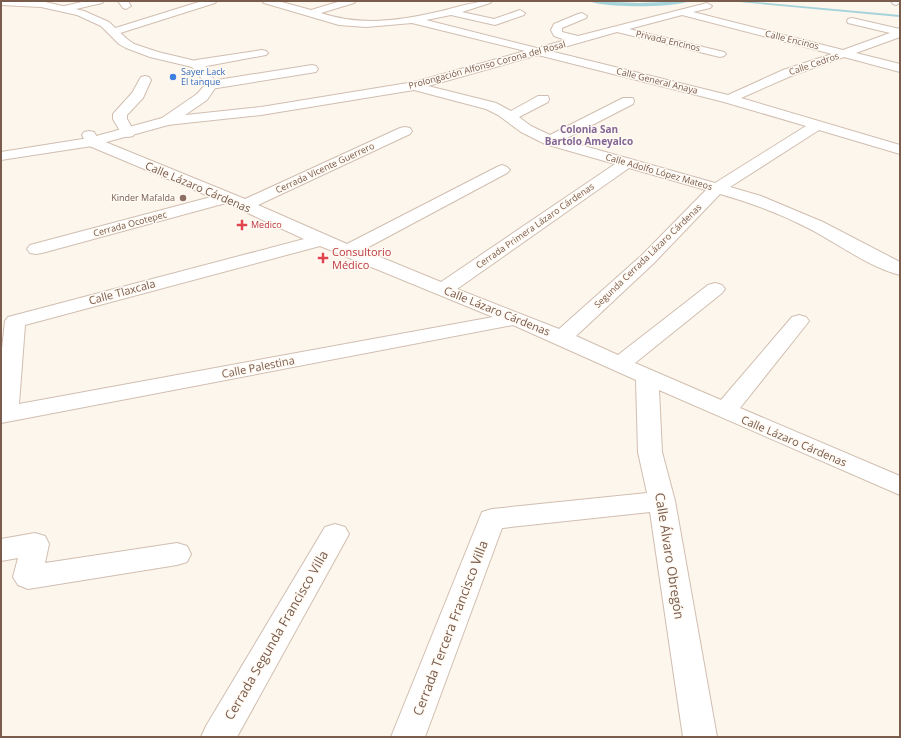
<svg xmlns="http://www.w3.org/2000/svg" width="901" height="738" viewBox="0 0 901 738" font-family="'Open Sans',sans-serif">
<style>
.lines{fill:none;stroke-linecap:round;stroke-linejoin:round}
.stream{fill:#a5d3da;fill-rule:evenodd}
.minor-casing{stroke:#d1beb0;stroke-width:2}
.tertiary-casing{stroke:#d1beb0;stroke-width:2}
.minor{fill:#fff;fill-rule:evenodd}
.tertiary{fill:#fff;fill-rule:evenodd}
.shop-dot{fill:#3f7fe0;stroke:#fffaf3;stroke-width:1.5}
.education-dot{fill:#8d6e63;stroke:#fffaf3;stroke-width:1.5}
.health-dot{fill:#e0444e;stroke:#fffaf3;stroke-width:1.5}
.labels{text-anchor:middle;stroke-width:3;stroke-linejoin:round;paint-order:stroke}
.far-street-label{font-size:9px;fill:#7a5c4d;stroke:#fffaf3}
.far-shop-label{font-size:9px;fill:#366cbe;stroke:#fffaf3;text-anchor:start}
.far-education-label{font-size:9px;fill:#785e54;stroke:#fffaf3;text-anchor:end}
.far-health-label{font-size:9px;fill:#be3a42;stroke:#fffaf3;text-anchor:start}
.far-neighbourhood-label{font-size:10px;font-weight:bold;fill:#846695;stroke:#fffaf3}
.street-label{font-size:11px;fill:#7a5c4d;stroke:#fffaf3}
.health-label{font-size:11px;fill:#be3a42;stroke:#fffaf3;text-anchor:start}
.near-street-label{font-size:13px;fill:#7a5c4d;stroke:#fffaf3}
</style>
<rect width="100%" height="100%" fill="#fdf6ec"/>
<g class="lines">
<path class="stream" d="M 589,1 L 639,3 L 689,1 C 676,8 602,8 589,1 Z
M 728,1 L 745,1 L 900,15 L 900,17 Z"/>
<g class="minor-casing">
<path id="minor" d="M 86,1 L 104,1 L 102,3 L 63,12 L 58,9 L 60,7 Z
M 118,1 L 128,1 L 131,6 L 126,9 L 123,8 Z
M 202,1 L 217,1 L 215,3 L 117,34 L 113,35 L 108,32 L 109,30 Z
M 262,1 L 278,1 L 311,10 L 341,1 L 356,1 L 354,3 L 321,13 C 359,26 399,21 437,12 C 456,8 473,1 492,1 L 490,3 L 462,12 L 494,19 L 520,10 L 525,13 L 524,15 L 495,25 L 451,15 L 426,20 L 537,48 L 566,40 L 554,36 L 551,30 L 554,24 L 578,14 L 582,13 L 587,16 L 586,18 L 562,28 L 562,32 L 578,36 L 707,3 L 712,6 L 710,8 L 693,12 L 843,50 L 890,33 L 848,23 L 847,21 L 848,19 L 852,18 L 900,29 L 900,37 L 856,53 L 900,64 L 900,72 L 844,57 L 791,76 L 741,98 L 900,145 L 900,154 L 819,130 L 730,187 L 761,196 L 823,222 L 900,262 L 900,275 C 869,267 840,245 812,230 C 783,215 752,203 720,194 L 654,263 L 576,336 L 618,355 L 708,285 L 715,283 L 722,285 L 725,289 L 722,293 L 635,363 L 721,400 L 792,317 L 799,315 L 806,317 L 809,321 L 806,325 L 740,408 L 900,476 L 900,495 L 659,390 L 662,452 L 675,501 L 717,737 L 683,737 L 650,512 L 502,528 L 425,737 L 391,737 L 482,512 L 492,509 L 647,493 L 638,452 L 636,380 L 513,325 L 1,423 L 1,358 L 5,321 L 8,317 L 304,239 L 226,203 L 42,253 L 36,254 L 30,253 L 27,249 L 30,245 L 211,197 L 87,145 L 82,135 L 84,132 L 89,131 L 94,132 L 98,139 L 245,199 L 400,128 L 405,127 L 410,128 L 412,131 L 410,134 L 258,205 L 347,244 L 497,167 L 502,165 L 507,167 L 510,170 L 507,173 L 363,250 L 441,282 L 615,164 L 545,144 L 521,132 L 498,115 L 486,109 L 414,90 L 261,115 L 167,125 L 162,124 L 160,121 L 162,118 L 167,117 L 261,107 L 414,82 L 525,51 L 412,23 L 366,27 L 339,25 L 264,3 ZM 682,15 L 832,54 L 783,70 L 728,95 L 550,51 L 617,32 L 720,57 L 724,56 L 726,54 L 724,52 L 629,29 ZM 538,55 L 724,102 L 806,126 L 715,183 L 563,140 L 633,104 L 634,101 L 633,98 L 623,98 L 550,135 L 531,126 L 519,117 L 548,102 L 549,99 L 548,96 L 538,96 L 511,111 L 496,103 L 428,86 ZM 629,168 L 706,190 L 642,255 L 559,329 L 457,289 ZM 320,246 L 493,317 L 19,404 L 25,325 Z
M 891,1 L 900,1 L 900,3 L 896,5 L 893,4 Z
M 262,50 L 266,51 L 268,53 L 266,55 L 196,68 L 192,66 L 190,64 L 192,62 L 196,60 Z
M 312,65 L 316,66 L 318,69 L 316,72 L 211,89 L 207,88 L 205,85 L 207,82 L 211,81 Z
M 145,76 L 149,77 L 151,80 L 143,98 L 127,115 L 127,119 L 135,133 L 133,136 L 128,137 L 123,136 L 113,119 L 113,114 L 132,93 L 141,77 Z
M 335,524 L 345,527 L 349,534 L 237,737 L 201,737 L 206,726 L 325,527 Z
M 35,533 L 45,536 L 49,544 L 45,563 L 177,543 L 187,546 L 191,554 L 187,562 L 177,565 L 28,589 L 18,585 L 13,577 L 18,558 L 1,561 L 1,539 Z"/>
</g>
<g class="tertiary-casing">
<path id="tertiary" d="M 1,1 L 41,1 L 84,11 L 109,22 L 127,39 L 134,44 L 158,52 L 200,62 L 207,68 L 217,85 L 207,100 L 172,124 L 92,146 L 1,160 L 1,152 L 89,138 L 162,118 L 197,94 L 205,85 L 198,73 L 192,67 L 150,57 L 126,48 L 119,44 L 101,26 L 77,15 L 41,7 L 1,5 Z"/>
</g>
<use href="#minor" class="minor"/>
<use href="#tertiary" class="tertiary"/>
</g>
<circle class="shop-dot" cx="173" cy="77" r="4"/>
<circle class="education-dot" cx="183" cy="198" r="4"/>
<g class="health-dot">
<path d="M240 219h4v4h4v4h-4v4h-4v-4h-4v-4h4z"/>
<path d="M321 252h4v4h4v4h-4v4h-4v-4h-4v-4h4z"/>
</g>
<g class="labels">
<g class="far-street-label">
<text transform="translate(792 40) rotate(14)" y="3">Calle Encinos</text>
<text transform="translate(668 41) rotate(13)" y="3">Privada Encinos</text>
<text transform="translate(814 64) rotate(-19)" y="3">Calle Cedros</text>
<text transform="translate(487 65) rotate(-15)" y="3">Prolongación Alfonso Corona del Rosal</text>
<text transform="translate(657 81) rotate(14)" y="3">Calle General Anaya</text>
<text transform="translate(325 168) rotate(-25)" y="3">Cerrada Vicente Guerrero</text>
<text transform="translate(659 172) rotate(16)" y="3">Calle Adolfo López Mateos</text>
<text transform="translate(130 224) rotate(-15)" y="3">Cerrada Ocotepec</text>
<text transform="translate(535 226) rotate(-35)" y="3">Cerrada Primera Lázaro Cárdenas</text>
<text transform="translate(648 256) rotate(-44)" y="3">Segunda Cerrada Lázaro Cárdenas</text>
</g>
<g class="far-shop-label">
<text x="181" y="75">Sayer Lack<tspan x="181" dy="10">El tanque</tspan></text>
</g>
<g class="far-education-label">
<text x="175" y="201">Kinder Mafalda</text>
</g>
<g class="far-health-label">
<text x="251" y="228">Medico</text>
</g>
<g class="far-neighbourhood-label">
<text x="589" y="133">Colonia San<tspan x="589" dy="12">Bartolo Ameyalco</tspan></text>
</g>
<g class="street-label">
<text transform="translate(198 187) rotate(23)" y="4">Calle Lázaro Cárdenas</text>
<text transform="translate(122 292) rotate(-15)" y="4">Calle Tlaxcala</text>
<text transform="translate(497 311) rotate(22)" y="4">Calle Lázaro Cárdenas</text>
<text transform="translate(258 367) rotate(-11)" y="4">Calle Palestina</text>
<text transform="translate(794 441) rotate(23)" y="4">Calle Lázaro Cárdenas</text>
</g>
<g class="health-label">
<text x="332" y="256">Consultorio<tspan x="332" dy="13">Médico</tspan></text>
</g>
<g class="near-street-label">
<text transform="translate(670 556) rotate(81)" y="5">Calle Álvaro Obregón</text>
<text transform="translate(450 628) rotate(-69)" y="5">Cerrada Tercera Francisco Villa</text>
<text transform="translate(276 635) rotate(-60)" y="5">Cerrada Segunda Francisco Villa</text>
</g>
</g>
<rect width="901" height="738" fill="none" stroke="#7a5c4d" stroke-width="4"/>
</svg>
